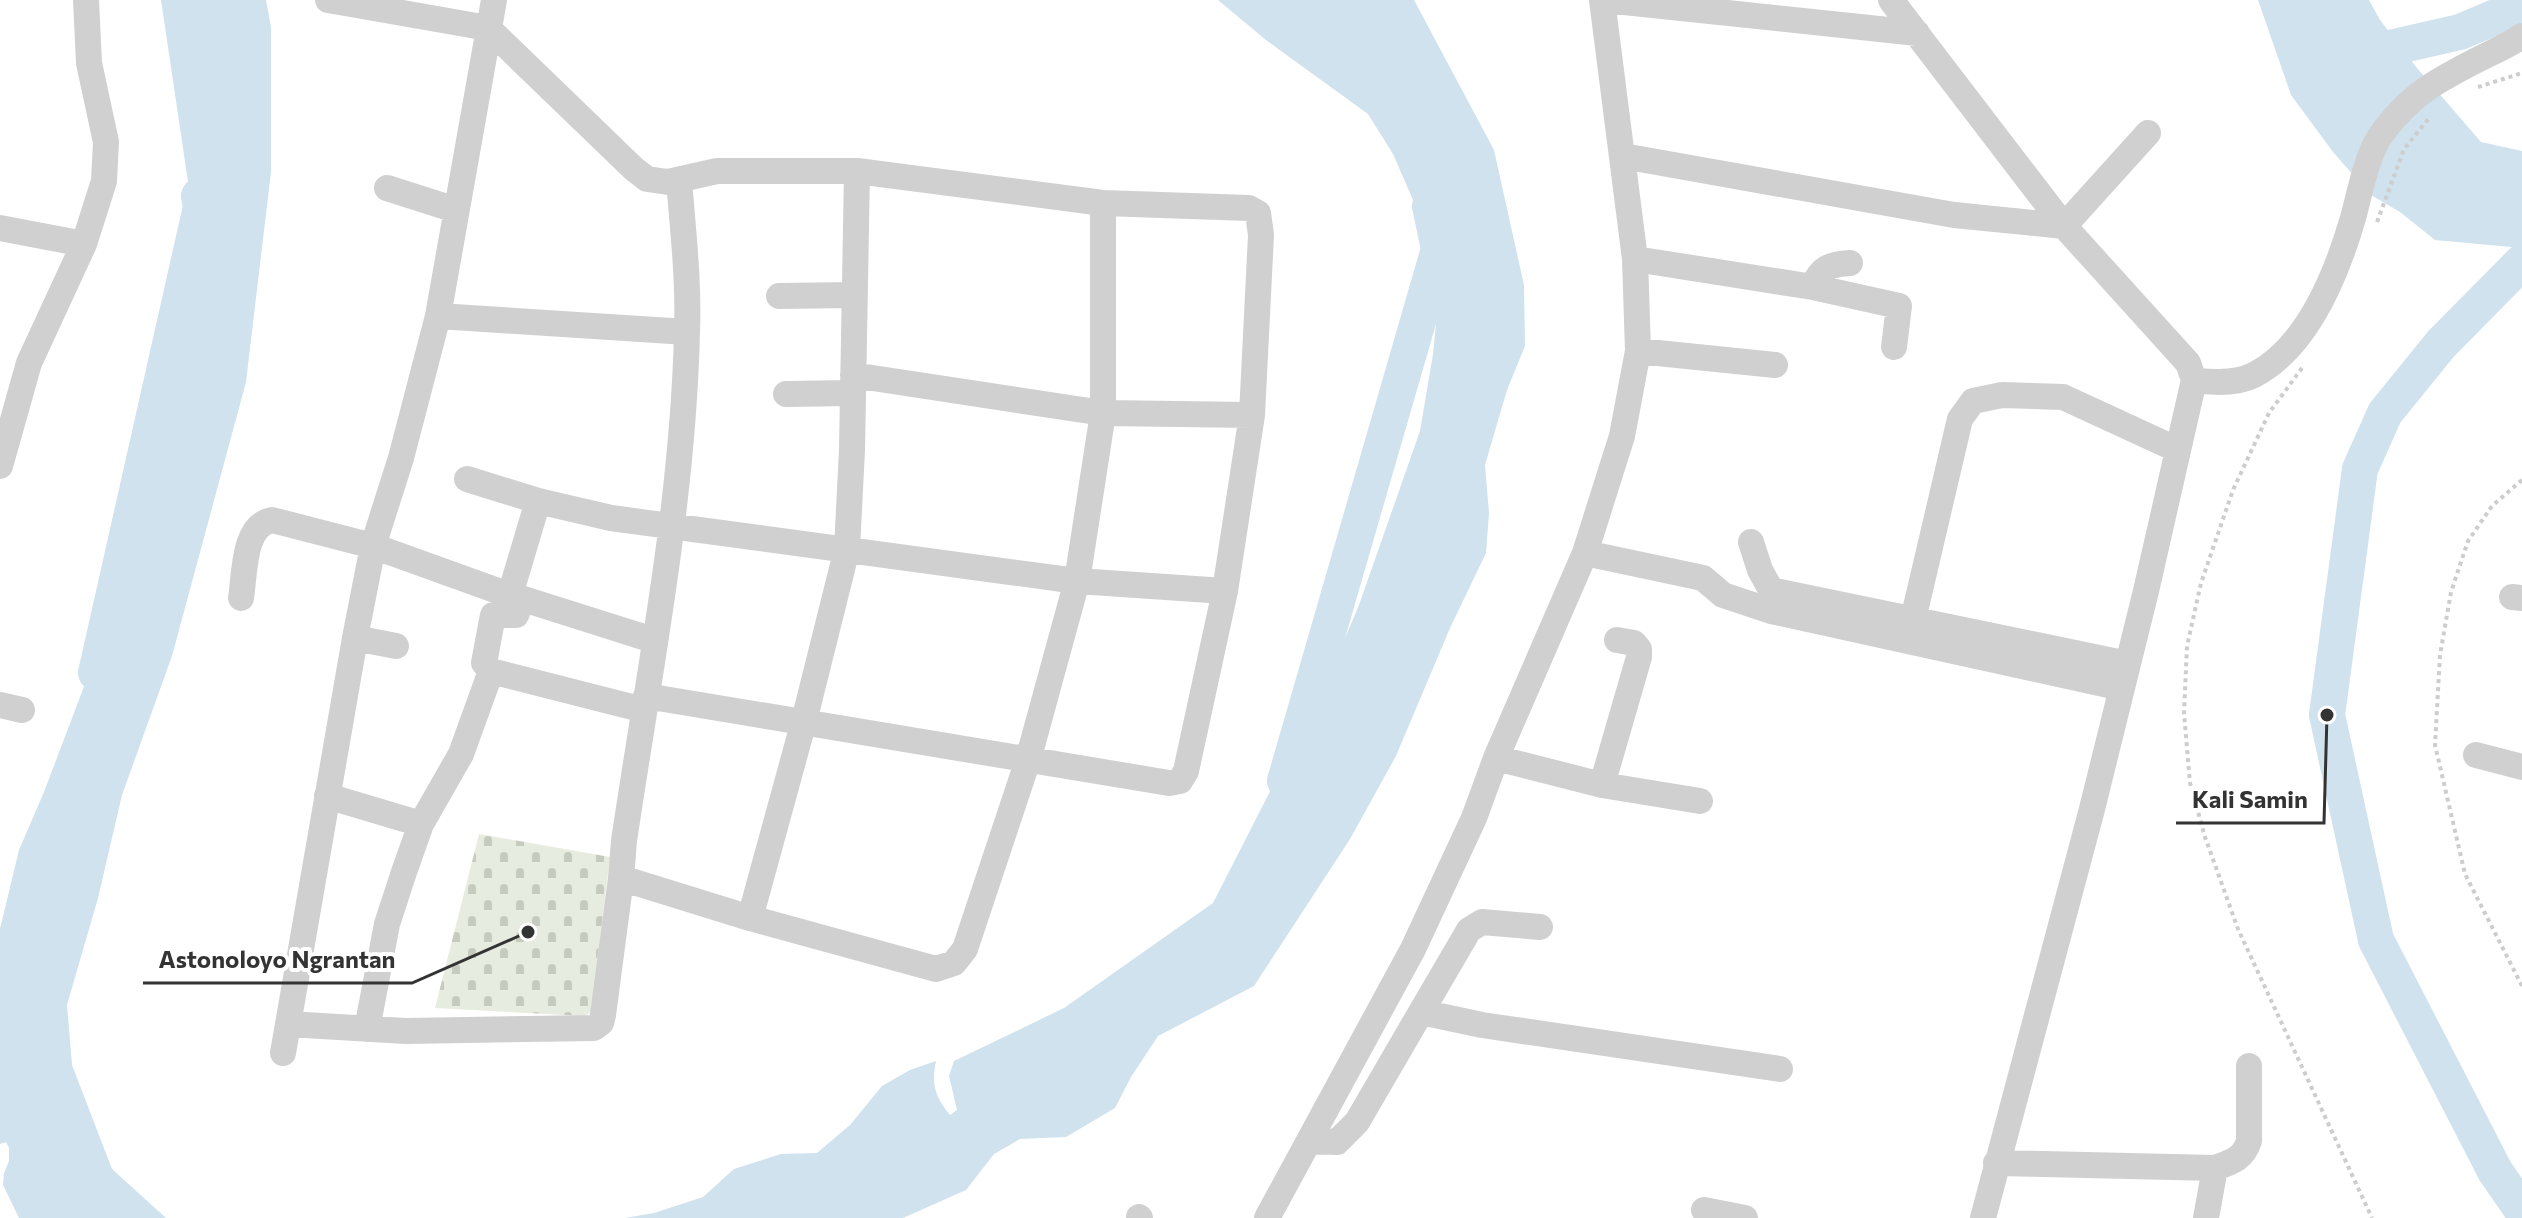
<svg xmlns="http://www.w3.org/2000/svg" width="2522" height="1218" viewBox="0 0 2522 1218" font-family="Commissioner,sans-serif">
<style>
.cemetery{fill:url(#cemetery-stones)}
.water{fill:#cfe2ee}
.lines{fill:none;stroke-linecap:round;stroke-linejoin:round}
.river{stroke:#cfe2ee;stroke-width:36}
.path{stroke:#cdcdcd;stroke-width:4;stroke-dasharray:4 4;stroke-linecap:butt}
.minor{stroke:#d0d0d0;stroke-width:26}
.leader{fill:none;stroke:#333;stroke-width:3}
.callout-dot{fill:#333;stroke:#fff;stroke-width:3}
.callout-label{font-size:24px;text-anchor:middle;font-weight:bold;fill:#333;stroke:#fff;stroke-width:8;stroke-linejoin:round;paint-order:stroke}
</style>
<defs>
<pattern id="cemetery-stones" width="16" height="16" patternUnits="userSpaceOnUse" patternTransform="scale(2)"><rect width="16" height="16" fill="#e6ecdf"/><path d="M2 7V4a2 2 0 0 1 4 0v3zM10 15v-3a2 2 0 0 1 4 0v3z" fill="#c6cbc0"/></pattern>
</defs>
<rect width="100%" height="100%" fill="#fff"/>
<path class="cemetery" d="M 479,834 L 610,857 L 591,1012 L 585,1016 L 435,1008 Z"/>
<path class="water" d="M 161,0 L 266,0 L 271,27 L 271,172 L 246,382 L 172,656 L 122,795 L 98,898 L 67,1005 L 72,1065 L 112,1169 L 166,1218 L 19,1218 L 3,1185 L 4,1173 L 9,1161 L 9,1148 L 6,1142 L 0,1144 L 0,929 L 19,850 L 44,792 L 132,560 L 187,348 L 194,272 L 191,202 Z
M 1218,0 L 1414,0 L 1494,150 L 1524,285 L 1525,346 L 1507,390 L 1485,465 L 1489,513 L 1486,553 L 1450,628 L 1396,756 L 1350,839 L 1254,986 L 1158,1036 L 1131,1077 L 1115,1108 L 1066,1137 L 1020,1139 L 994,1154 L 966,1190 L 903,1218 L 625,1218 L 654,1213 L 703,1197 L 734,1169 L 781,1154 L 817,1153 L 850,1125 L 882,1086 L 910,1070 L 936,1061 C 931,1084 935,1097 950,1115 L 957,1110 L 949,1076 L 954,1061 L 1064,1008 L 1213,903 L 1330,674 L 1359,605 L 1420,431 L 1433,354 L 1438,305 L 1437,255 L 1393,154 L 1368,114 L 1266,40 Z
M 2258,0 L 2369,0 L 2380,20 L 2417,68 L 2481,142 L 2522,151 L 2522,248 L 2435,240 L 2400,212 L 2371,195 L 2333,152 L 2291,95 Z"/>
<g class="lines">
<path class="river" d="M 2311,0 L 2318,26 L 2332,50 L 2372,52 L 2460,32 L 2512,10 L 2522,8
M 2522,262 L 2441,344 L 2385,413 L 2360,469 L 2327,715 L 2376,940 L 2495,1171 L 2522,1210
M 96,673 L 201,207 L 199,196
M 1285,781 L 1439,249 L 1430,206"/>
<path class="path" d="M 2478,87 L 2522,73
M 2377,222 L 2404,149 L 2430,117
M 2302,368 L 2269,413 L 2233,490 L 2201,583 L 2187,646 L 2184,713 L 2190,783 L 2205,837 L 2238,929 L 2372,1218
M 2522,480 L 2492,506 L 2468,541 L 2451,592 L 2440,655 L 2435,745 L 2465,874 L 2522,986"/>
<path class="minor" d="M 328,0 L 488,28 L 634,169 L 647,179 L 668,182 L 717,171 L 857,171 L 1103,203 L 1249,208 L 1258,213 L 1261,235 L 1252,415 L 1225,591 L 1186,771 L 1180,781 L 1169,783 L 646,696
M 1605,0 L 1917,33
M 1891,0 L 2064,226 L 2188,363 L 2194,380 L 2146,591 L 2092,809 L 1983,1218
M 1623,156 L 1954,215 L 2064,226 L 2148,133
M 679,180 C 683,231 689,281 687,332 C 683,503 649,672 624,841 L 621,878 L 750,918 L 936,969 L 954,963 L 965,949 L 1028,760 L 1077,581 L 1103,413 L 1103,203
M 387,188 L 456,210
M 0,228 L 84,244
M 1635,259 L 1813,287 C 1820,268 1830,264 1850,263
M 1813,287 L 1899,306 L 1894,347
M 779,296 L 854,295
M 438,316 L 687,332
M 1638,351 L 1775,365
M 853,375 L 1103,413 L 1252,415
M 2194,380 C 2214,383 2236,384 2254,375 C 2308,347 2337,273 2353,218 C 2360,193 2367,152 2383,132 C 2411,94 2438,80 2479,59 C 2493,52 2509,45 2522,36
M 786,394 L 852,393
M 0,466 L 29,363 L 84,244 L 104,181 L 106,142 L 89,63 L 86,0
M 467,479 L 538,501 L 611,518 L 1077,581 L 1225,591
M 1751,542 L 1760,570 L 1771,590 L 1771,608
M 1585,553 L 1703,578 L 1723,595 L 1771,611 L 2122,688
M 1771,590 L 2128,664
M 510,595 L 538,501
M 2512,597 L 2522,598
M 241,598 C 245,573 243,525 272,520 L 373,546 L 498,591 L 653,640
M 523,599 L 516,615 L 493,615 L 484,663 L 491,671 L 644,710
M 355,638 L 396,646
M 1908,641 L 1960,419 L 1973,401 L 2002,395 L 2063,397 L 2178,450
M 0,705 L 22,710
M 2476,755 L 2522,767
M 1496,758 L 1602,785 L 1700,801
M 1602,785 L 1639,657 L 1639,649 L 1634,643 L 1617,640
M 327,796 L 421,824
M 750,918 L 804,721 L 847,549 L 852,450 L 857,171
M 1540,927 L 1482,922 L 1469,930 L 1421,1012 L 1482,1025 L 1780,1069
M 288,1024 L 406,1031 L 594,1028 L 601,1023 L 603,1015 L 621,878
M 367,1029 L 387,924 L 404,872 L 421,824 L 461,754 L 491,671
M 283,1053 L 355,638 L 373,546 L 401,458 L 438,316 L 494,0
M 1310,1141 L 1337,1142 L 1357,1122 L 1421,1012
M 1996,1163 L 2215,1168 C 2232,1162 2243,1159 2249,1141 L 2249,1066
M 1704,1210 L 1745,1218
M 1139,1217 L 1140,1218
M 1267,1218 L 1413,949 L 1474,818 L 1496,758 L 1585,553 L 1622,436 L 1638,351 L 1635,259 L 1602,0
M 2206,1218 L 2215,1168"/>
</g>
<path class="leader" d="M2327 715L2324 823H2176M528 932L412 983H143"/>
<g class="callout-dot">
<circle cx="2327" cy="715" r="8"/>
<circle cx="528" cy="932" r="8"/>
</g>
<g class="callout-label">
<text x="2250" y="808">Kali Samin</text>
<text x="277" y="968">Astonoloyo Ngrantan</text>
</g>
</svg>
